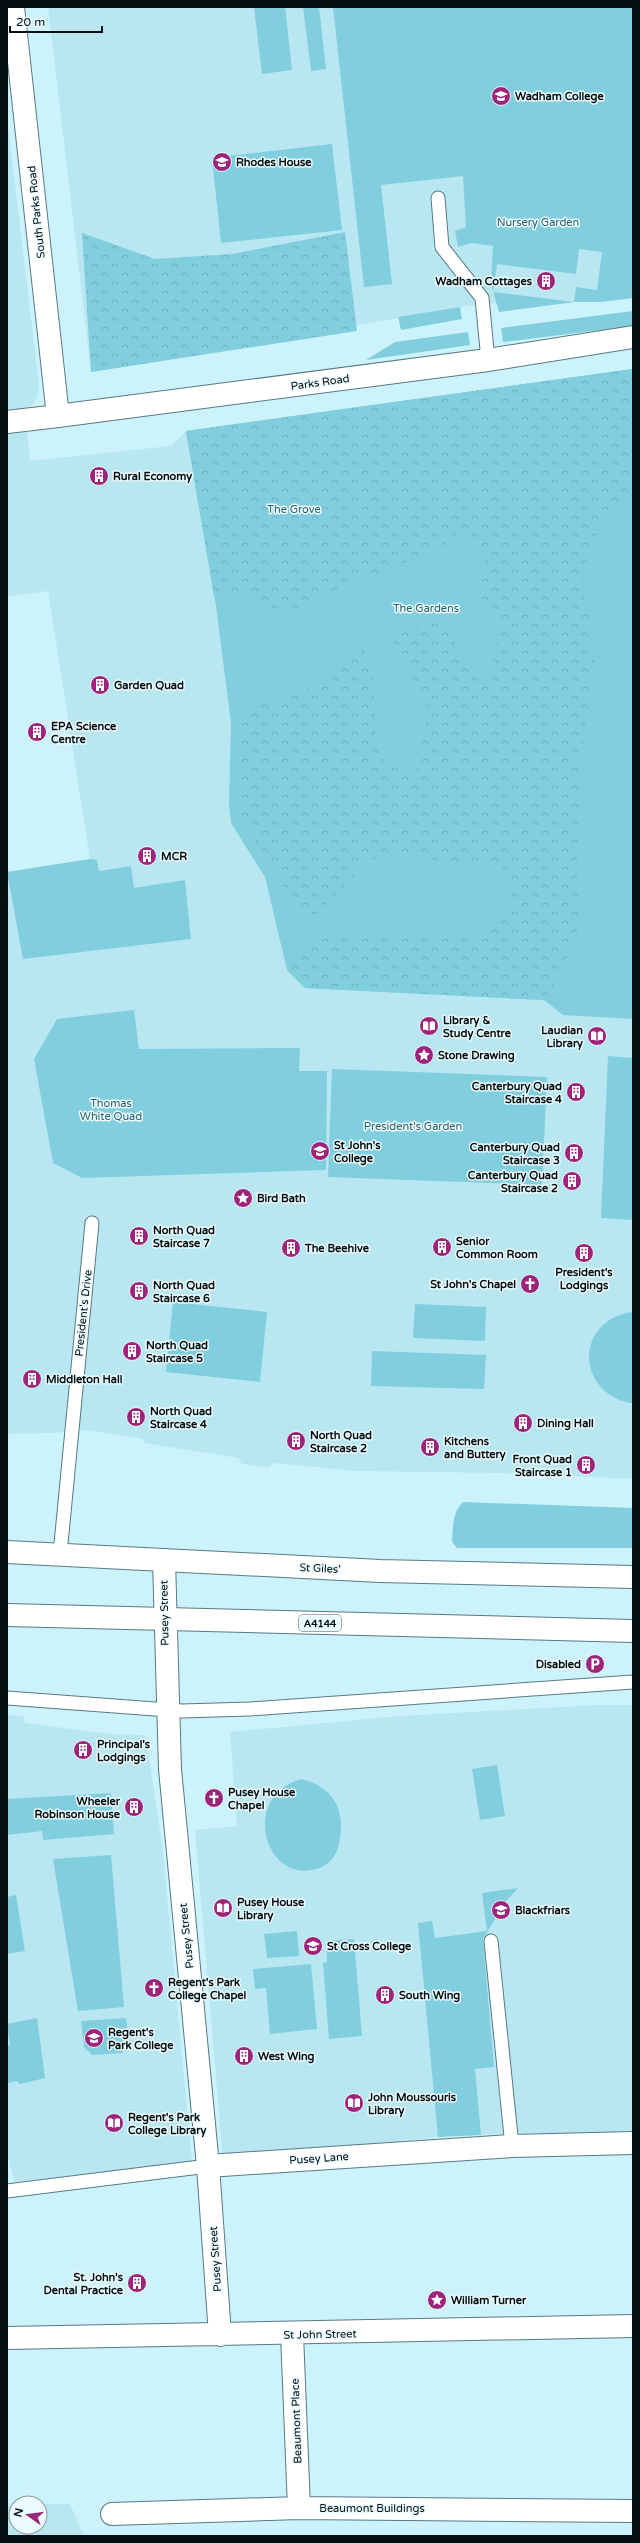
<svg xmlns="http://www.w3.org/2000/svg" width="640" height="2543" viewBox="0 0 640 2543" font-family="'Varela Round',sans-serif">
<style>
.built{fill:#b8e7f1}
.green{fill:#81cedf;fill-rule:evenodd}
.forest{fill:url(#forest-crowns)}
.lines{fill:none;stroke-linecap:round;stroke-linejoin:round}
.service-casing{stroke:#577a82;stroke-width:15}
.minor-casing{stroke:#577a82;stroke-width:24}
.tertiary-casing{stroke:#577a82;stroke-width:24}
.primary-casing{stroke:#577a82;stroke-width:24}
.service{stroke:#fff;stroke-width:13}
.minor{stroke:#fff;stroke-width:22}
.tertiary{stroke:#fff;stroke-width:22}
.primary{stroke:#fff;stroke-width:22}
.labels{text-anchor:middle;stroke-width:3;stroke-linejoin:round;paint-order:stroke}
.shield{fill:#ecfbff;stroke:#485558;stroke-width:1}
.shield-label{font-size:10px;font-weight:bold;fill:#020e10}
.poi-label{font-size:11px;font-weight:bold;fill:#020e10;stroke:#ecfbff;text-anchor:start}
.street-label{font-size:11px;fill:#020e10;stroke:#ecfbff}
.park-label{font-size:11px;fill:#28606b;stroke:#ecfbff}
</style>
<defs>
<pattern id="forest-crowns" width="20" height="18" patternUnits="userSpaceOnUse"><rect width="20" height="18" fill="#81cedf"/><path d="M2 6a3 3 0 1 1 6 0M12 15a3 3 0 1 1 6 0" fill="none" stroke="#6eb0be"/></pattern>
</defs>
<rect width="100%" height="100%" fill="#ccf3fb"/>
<path class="built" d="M 48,7 L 633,7 L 633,298 L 600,302 L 574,302 L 499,312 L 497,303 L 460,307 L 91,372 Z
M 7,117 L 39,385 L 37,398 L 30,407 L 25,408 L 30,461 L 171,446 L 186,431 L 633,369 L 633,1479 L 500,1473 L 357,1471 L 273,1463 L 269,1468 L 242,1464 L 238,1458 L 145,1443 L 143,1439 L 85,1430 L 52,1433 L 7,1434 L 7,872 L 90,859 L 48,591 L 7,597 Z
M 596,1705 L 633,1705 L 633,2136 L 515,2133 L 438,2137 L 223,2160 L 195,1830 L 237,1826 L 230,1732 L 398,1716 Z
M 7,1715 L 24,1716 L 25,1723 L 110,1734 L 146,1735 L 163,1852 L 192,2162 L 14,2182 L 7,2151 Z
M 40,2504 L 70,2504 L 84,2536 L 7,2536 L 7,2505 L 16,2505 L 16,2527 L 40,2527 Z"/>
<path class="green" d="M 254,7 L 285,7 L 292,70 L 262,74 Z
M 303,7 L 319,7 L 326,69 L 311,71 Z
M 333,7 L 633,7 L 633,298 L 600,302 L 574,302 L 499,312 L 491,284 L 493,246 L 472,243 L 458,247 L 455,231 L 466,227 L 463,176 L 381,185 L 392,284 L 364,287 ZM 579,249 L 602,252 L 597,290 L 576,287 L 574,302 L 493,292 L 497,264 L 576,274 Z
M 332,144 L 342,230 L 221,243 L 212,158 Z
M 460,307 L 462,319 L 401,330 L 398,317 Z
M 633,311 L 633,326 L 503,342 L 501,328 Z
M 468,332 L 470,345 L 366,360 L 395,342 Z
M 633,369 L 633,1019 L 563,1015 L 544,1000 L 305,988 L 287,970 L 265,877 L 231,823 L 229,804 L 231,723 L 216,606 L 186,431 Z
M 90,859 L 97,860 L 99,871 L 131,866 L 134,888 L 185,880 L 191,939 L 23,959 L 7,872 Z
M 134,1010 L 139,1049 L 300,1048 L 299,1071 L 327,1071 L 326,1170 L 82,1178 L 53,1163 L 34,1059 L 57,1019 Z
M 608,1056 L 633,1058 L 633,1220 L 601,1218 Z
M 332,1069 L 547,1077 L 542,1185 L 328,1177 Z
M 173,1302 L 267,1312 L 260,1382 L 166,1372 Z
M 415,1304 L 486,1307 L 485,1341 L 413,1338 Z
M 633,1312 L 633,1403 L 630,1403 C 574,1391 576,1319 633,1312 Z
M 372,1351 L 486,1355 L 484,1389 L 371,1386 Z
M 463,1502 L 633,1508 L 633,1548 L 457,1548 L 452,1542 C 453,1527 452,1513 463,1502 Z
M 497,1765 L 505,1816 L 480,1820 L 472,1769 Z
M 302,1779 C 335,1788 346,1811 339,1844 C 336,1856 329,1866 316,1869 C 264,1884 240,1795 302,1779 Z
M 111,1793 L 114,1834 L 43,1840 L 42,1831 L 7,1835 L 7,1799 Z
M 111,1855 L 124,2007 L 78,2011 L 53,1859 Z
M 518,1888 L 507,1900 L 483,1939 L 494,2067 L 475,2069 L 481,2135 L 438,2137 L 418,1923 L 432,1921 L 435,1938 L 487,1931 L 482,1893 Z
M 16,1895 L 25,1951 L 7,1954 L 7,1897 Z
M 297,1931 L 299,1956 L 267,1958 L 264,1934 Z
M 354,1939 L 362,2036 L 329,2039 L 323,1963 L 327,1962 L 326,1941 Z
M 311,1964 L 317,2029 L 270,2034 L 266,1988 L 255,1989 L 253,1969 Z
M 37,2018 L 45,2078 L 20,2084 L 17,2081 L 7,2083 L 7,2046 L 10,2045 L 7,2024 Z
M 126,2018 L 129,2042 L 122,2053 L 92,2055 L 84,2047 L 81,2021 Z"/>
<path class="forest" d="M 345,232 L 357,331 L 91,372 L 82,233 L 155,259 L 232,254 Z
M 633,369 L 633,494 L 601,524 L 582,575 L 595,664 L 582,748 L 577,871 L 581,923 L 562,971 L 544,1000 L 305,988 L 287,970 L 330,932 L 460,932 L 489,935 L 513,908 L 506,869 L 401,856 L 372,859 L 313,917 L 282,885 L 241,816 L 239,714 L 311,687 L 343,657 L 364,650 L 374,667 L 375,732 L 386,764 L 416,774 L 428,710 L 394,641 L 399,628 L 444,621 L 463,659 L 490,675 L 501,627 L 477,591 L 489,566 L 463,530 L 434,552 L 362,579 L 293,611 L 270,608 L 244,596 L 214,596 L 186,431 Z"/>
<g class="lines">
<g class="service-casing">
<path id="service" d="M 438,198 L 442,247 L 482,298 L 488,360
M 60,1554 L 92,1223
M 7,1698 L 182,1711 L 250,1709 L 633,1682
M 491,1941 L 512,2146
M 7,2191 L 208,2166"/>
</g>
<g class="minor-casing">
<path id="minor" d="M 58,416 L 488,360 L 633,337
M 164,1560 L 170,1769 L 208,2166 L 220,2335
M 208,2166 L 512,2146 L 633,2143
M 292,2334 L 299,2508
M 7,2338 L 633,2326
M 112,2514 L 299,2508 L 633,2511"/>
</g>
<g class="tertiary-casing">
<path id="tertiary" d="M 7,422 L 58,416 L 13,7"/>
</g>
<g class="primary-casing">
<path id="primary" d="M 7,1552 L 380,1571 L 633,1577
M 7,1615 L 633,1631"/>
</g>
<use href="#service" class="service"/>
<use href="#minor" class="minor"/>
<use href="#tertiary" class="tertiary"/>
<use href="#primary" class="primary"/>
</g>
<defs>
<g id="university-disc" transform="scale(1)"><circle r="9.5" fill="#9e237a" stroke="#ecfbff"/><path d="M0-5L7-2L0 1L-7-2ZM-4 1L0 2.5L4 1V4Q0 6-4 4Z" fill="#fff"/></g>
<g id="building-disc" transform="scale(1)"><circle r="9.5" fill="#9e237a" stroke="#ecfbff"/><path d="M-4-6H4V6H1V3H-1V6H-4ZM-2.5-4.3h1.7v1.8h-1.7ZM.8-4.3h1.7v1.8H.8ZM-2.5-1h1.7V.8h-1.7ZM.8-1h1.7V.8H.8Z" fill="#fff"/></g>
<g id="library-disc" transform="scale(1)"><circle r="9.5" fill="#9e237a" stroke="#ecfbff"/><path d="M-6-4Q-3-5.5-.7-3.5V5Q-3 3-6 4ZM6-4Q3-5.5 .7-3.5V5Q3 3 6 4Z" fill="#fff"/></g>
<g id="sight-disc" transform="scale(1)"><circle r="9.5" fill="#9e237a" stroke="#ecfbff"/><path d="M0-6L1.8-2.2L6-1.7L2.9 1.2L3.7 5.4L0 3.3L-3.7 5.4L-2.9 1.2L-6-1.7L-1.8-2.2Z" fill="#fff"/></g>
<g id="church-disc" transform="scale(1)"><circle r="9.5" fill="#9e237a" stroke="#ecfbff"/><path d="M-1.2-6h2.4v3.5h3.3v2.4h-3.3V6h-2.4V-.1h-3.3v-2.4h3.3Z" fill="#fff"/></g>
<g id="parking-disc" transform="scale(1)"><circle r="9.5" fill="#9e237a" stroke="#ecfbff"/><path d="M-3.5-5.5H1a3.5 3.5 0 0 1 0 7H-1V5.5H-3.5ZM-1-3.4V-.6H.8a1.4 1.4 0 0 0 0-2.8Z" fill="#fff"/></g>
</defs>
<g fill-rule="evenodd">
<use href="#university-disc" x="501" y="96"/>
<use href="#university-disc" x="222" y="162"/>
<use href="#building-disc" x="546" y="281"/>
<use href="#building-disc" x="99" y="476"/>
<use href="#building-disc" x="100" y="685"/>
<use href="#building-disc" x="37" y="732"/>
<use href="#building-disc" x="147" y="856"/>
<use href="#library-disc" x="429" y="1026"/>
<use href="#library-disc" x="597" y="1036"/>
<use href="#sight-disc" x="424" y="1055"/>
<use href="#building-disc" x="576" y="1092"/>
<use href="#university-disc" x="320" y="1151"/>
<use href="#building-disc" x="574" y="1153"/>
<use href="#building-disc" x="572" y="1181"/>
<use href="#sight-disc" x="243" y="1198"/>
<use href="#building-disc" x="139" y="1236"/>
<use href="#building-disc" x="442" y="1247"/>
<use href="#building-disc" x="291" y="1248"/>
<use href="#building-disc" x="584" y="1253"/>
<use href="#church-disc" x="530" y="1284"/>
<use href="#building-disc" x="139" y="1291"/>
<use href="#building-disc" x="132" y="1351"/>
<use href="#building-disc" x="32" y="1379"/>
<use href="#building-disc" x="136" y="1417"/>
<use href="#building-disc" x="523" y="1423"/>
<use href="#building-disc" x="296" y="1441"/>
<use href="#building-disc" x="430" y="1447"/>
<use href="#building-disc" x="586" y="1465"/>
<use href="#parking-disc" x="595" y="1664"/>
<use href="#building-disc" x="83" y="1750"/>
<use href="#church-disc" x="214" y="1798"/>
<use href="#building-disc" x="134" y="1807"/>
<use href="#library-disc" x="223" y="1908"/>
<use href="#university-disc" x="501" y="1910"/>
<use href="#university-disc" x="313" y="1946"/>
<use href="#church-disc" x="154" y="1988"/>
<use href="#building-disc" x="385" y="1995"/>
<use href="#university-disc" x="94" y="2038"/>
<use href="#building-disc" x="244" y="2056"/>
<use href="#library-disc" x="354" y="2103"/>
<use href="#library-disc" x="114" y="2123"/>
<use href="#building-disc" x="137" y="2283"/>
<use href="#sight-disc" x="437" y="2300"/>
</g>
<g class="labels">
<rect class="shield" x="299" y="1615" width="42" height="16" rx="3"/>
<g class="shield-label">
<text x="320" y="1627">A4144</text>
</g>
<g class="poi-label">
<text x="515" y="100">Wadham College</text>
<text x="236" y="166">Rhodes House</text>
<text x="532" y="285" text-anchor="end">Wadham Cottages</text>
<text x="113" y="480">Rural Economy</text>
<text x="114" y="689">Garden Quad</text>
<text x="51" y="730">EPA Science<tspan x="51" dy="13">Centre</tspan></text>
<text x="161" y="860">MCR</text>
<text x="443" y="1024">Library &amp;<tspan x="443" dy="13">Study Centre</tspan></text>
<text x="583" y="1034" text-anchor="end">Laudian<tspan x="583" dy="13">Library</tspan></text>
<text x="438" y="1059">Stone Drawing</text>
<text x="562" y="1090" text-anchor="end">Canterbury Quad<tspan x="562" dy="13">Staircase 4</tspan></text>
<text x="334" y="1149">St John's<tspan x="334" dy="13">College</tspan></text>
<text x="560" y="1151" text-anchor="end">Canterbury Quad<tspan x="560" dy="13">Staircase 3</tspan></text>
<text x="558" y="1179" text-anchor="end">Canterbury Quad<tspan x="558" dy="13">Staircase 2</tspan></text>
<text x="257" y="1202">Bird Bath</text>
<text x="153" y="1234">North Quad<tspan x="153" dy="13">Staircase 7</tspan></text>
<text x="456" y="1245">Senior<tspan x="456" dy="13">Common Room</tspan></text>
<text x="305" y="1252">The Beehive</text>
<text x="584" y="1276" text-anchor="middle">President's<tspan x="584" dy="13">Lodgings</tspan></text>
<text x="516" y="1288" text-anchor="end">St John's Chapel</text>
<text x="153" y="1289">North Quad<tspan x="153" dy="13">Staircase 6</tspan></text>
<text x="146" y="1349">North Quad<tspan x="146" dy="13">Staircase 5</tspan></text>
<text x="46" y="1383">Middleton Hall</text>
<text x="150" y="1415">North Quad<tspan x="150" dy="13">Staircase 4</tspan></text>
<text x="537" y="1427">Dining Hall</text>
<text x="310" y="1439">North Quad<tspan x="310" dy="13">Staircase 2</tspan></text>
<text x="444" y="1445">Kitchens<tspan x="444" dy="13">and Buttery</tspan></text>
<text x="572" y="1463" text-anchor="end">Front Quad<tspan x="572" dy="13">Staircase 1</tspan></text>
<text x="581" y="1668" text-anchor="end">Disabled</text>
<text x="97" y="1748">Principal's<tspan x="97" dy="13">Lodgings</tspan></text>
<text x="228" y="1796">Pusey House<tspan x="228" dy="13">Chapel</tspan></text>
<text x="120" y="1805" text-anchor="end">Wheeler<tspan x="120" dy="13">Robinson House</tspan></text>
<text x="237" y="1906">Pusey House<tspan x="237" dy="13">Library</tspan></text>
<text x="515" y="1914">Blackfriars</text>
<text x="327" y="1950">St Cross College</text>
<text x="168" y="1986">Regent's Park<tspan x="168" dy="13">College Chapel</tspan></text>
<text x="399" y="1999">South Wing</text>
<text x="108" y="2036">Regent's<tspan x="108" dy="13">Park College</tspan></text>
<text x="258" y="2060">West Wing</text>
<text x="368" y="2101">John Moussouris<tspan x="368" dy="13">Library</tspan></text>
<text x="128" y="2121">Regent's Park<tspan x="128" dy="13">College Library</tspan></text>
<text x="123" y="2281" text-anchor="end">St. John's<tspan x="123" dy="13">Dental Practice</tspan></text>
<text x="451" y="2304">William Turner</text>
</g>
<g class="street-label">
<text transform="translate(36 212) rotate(-96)" y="4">South Parks Road</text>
<text transform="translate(320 382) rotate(-8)" y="4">Parks Road</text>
<text transform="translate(83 1313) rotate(-84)" y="4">President's Drive</text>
<text transform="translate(320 1568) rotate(3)" y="4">St Giles'</text>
<text transform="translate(164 1613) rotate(-91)" y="4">Pusey Street</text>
<text transform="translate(186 1936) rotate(-96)" y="4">Pusey Street</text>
<text transform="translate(319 2158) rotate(-4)" y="4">Pusey Lane</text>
<text transform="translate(215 2259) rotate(-94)" y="4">Pusey Street</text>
<text transform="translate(320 2334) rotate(-1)" y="4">St John Street</text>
<text transform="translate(296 2421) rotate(-92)" y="4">Beaumont Place</text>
<text x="372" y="2512">Beaumont Buildings</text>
</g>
<g class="park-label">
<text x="538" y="226">Nursery Garden</text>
<text x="294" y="513">The Grove</text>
<text x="426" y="612">The Gardens</text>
<text x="111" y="1107">Thomas<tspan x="111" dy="13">White Quad</tspan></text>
<text x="413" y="1130">President's Garden</text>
</g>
</g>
<rect width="640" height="2543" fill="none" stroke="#020e10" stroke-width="16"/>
<g transform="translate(28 2515) rotate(284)"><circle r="19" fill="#ecfbff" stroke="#8e9c9f"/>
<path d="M0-3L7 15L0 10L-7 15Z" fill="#9e237a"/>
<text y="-6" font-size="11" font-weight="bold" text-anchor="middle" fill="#020e10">N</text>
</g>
<path d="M10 26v6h92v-6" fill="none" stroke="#020e10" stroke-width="2"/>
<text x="16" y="26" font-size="12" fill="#020e10" stroke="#ecfbff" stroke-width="3" paint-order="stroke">20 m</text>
</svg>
